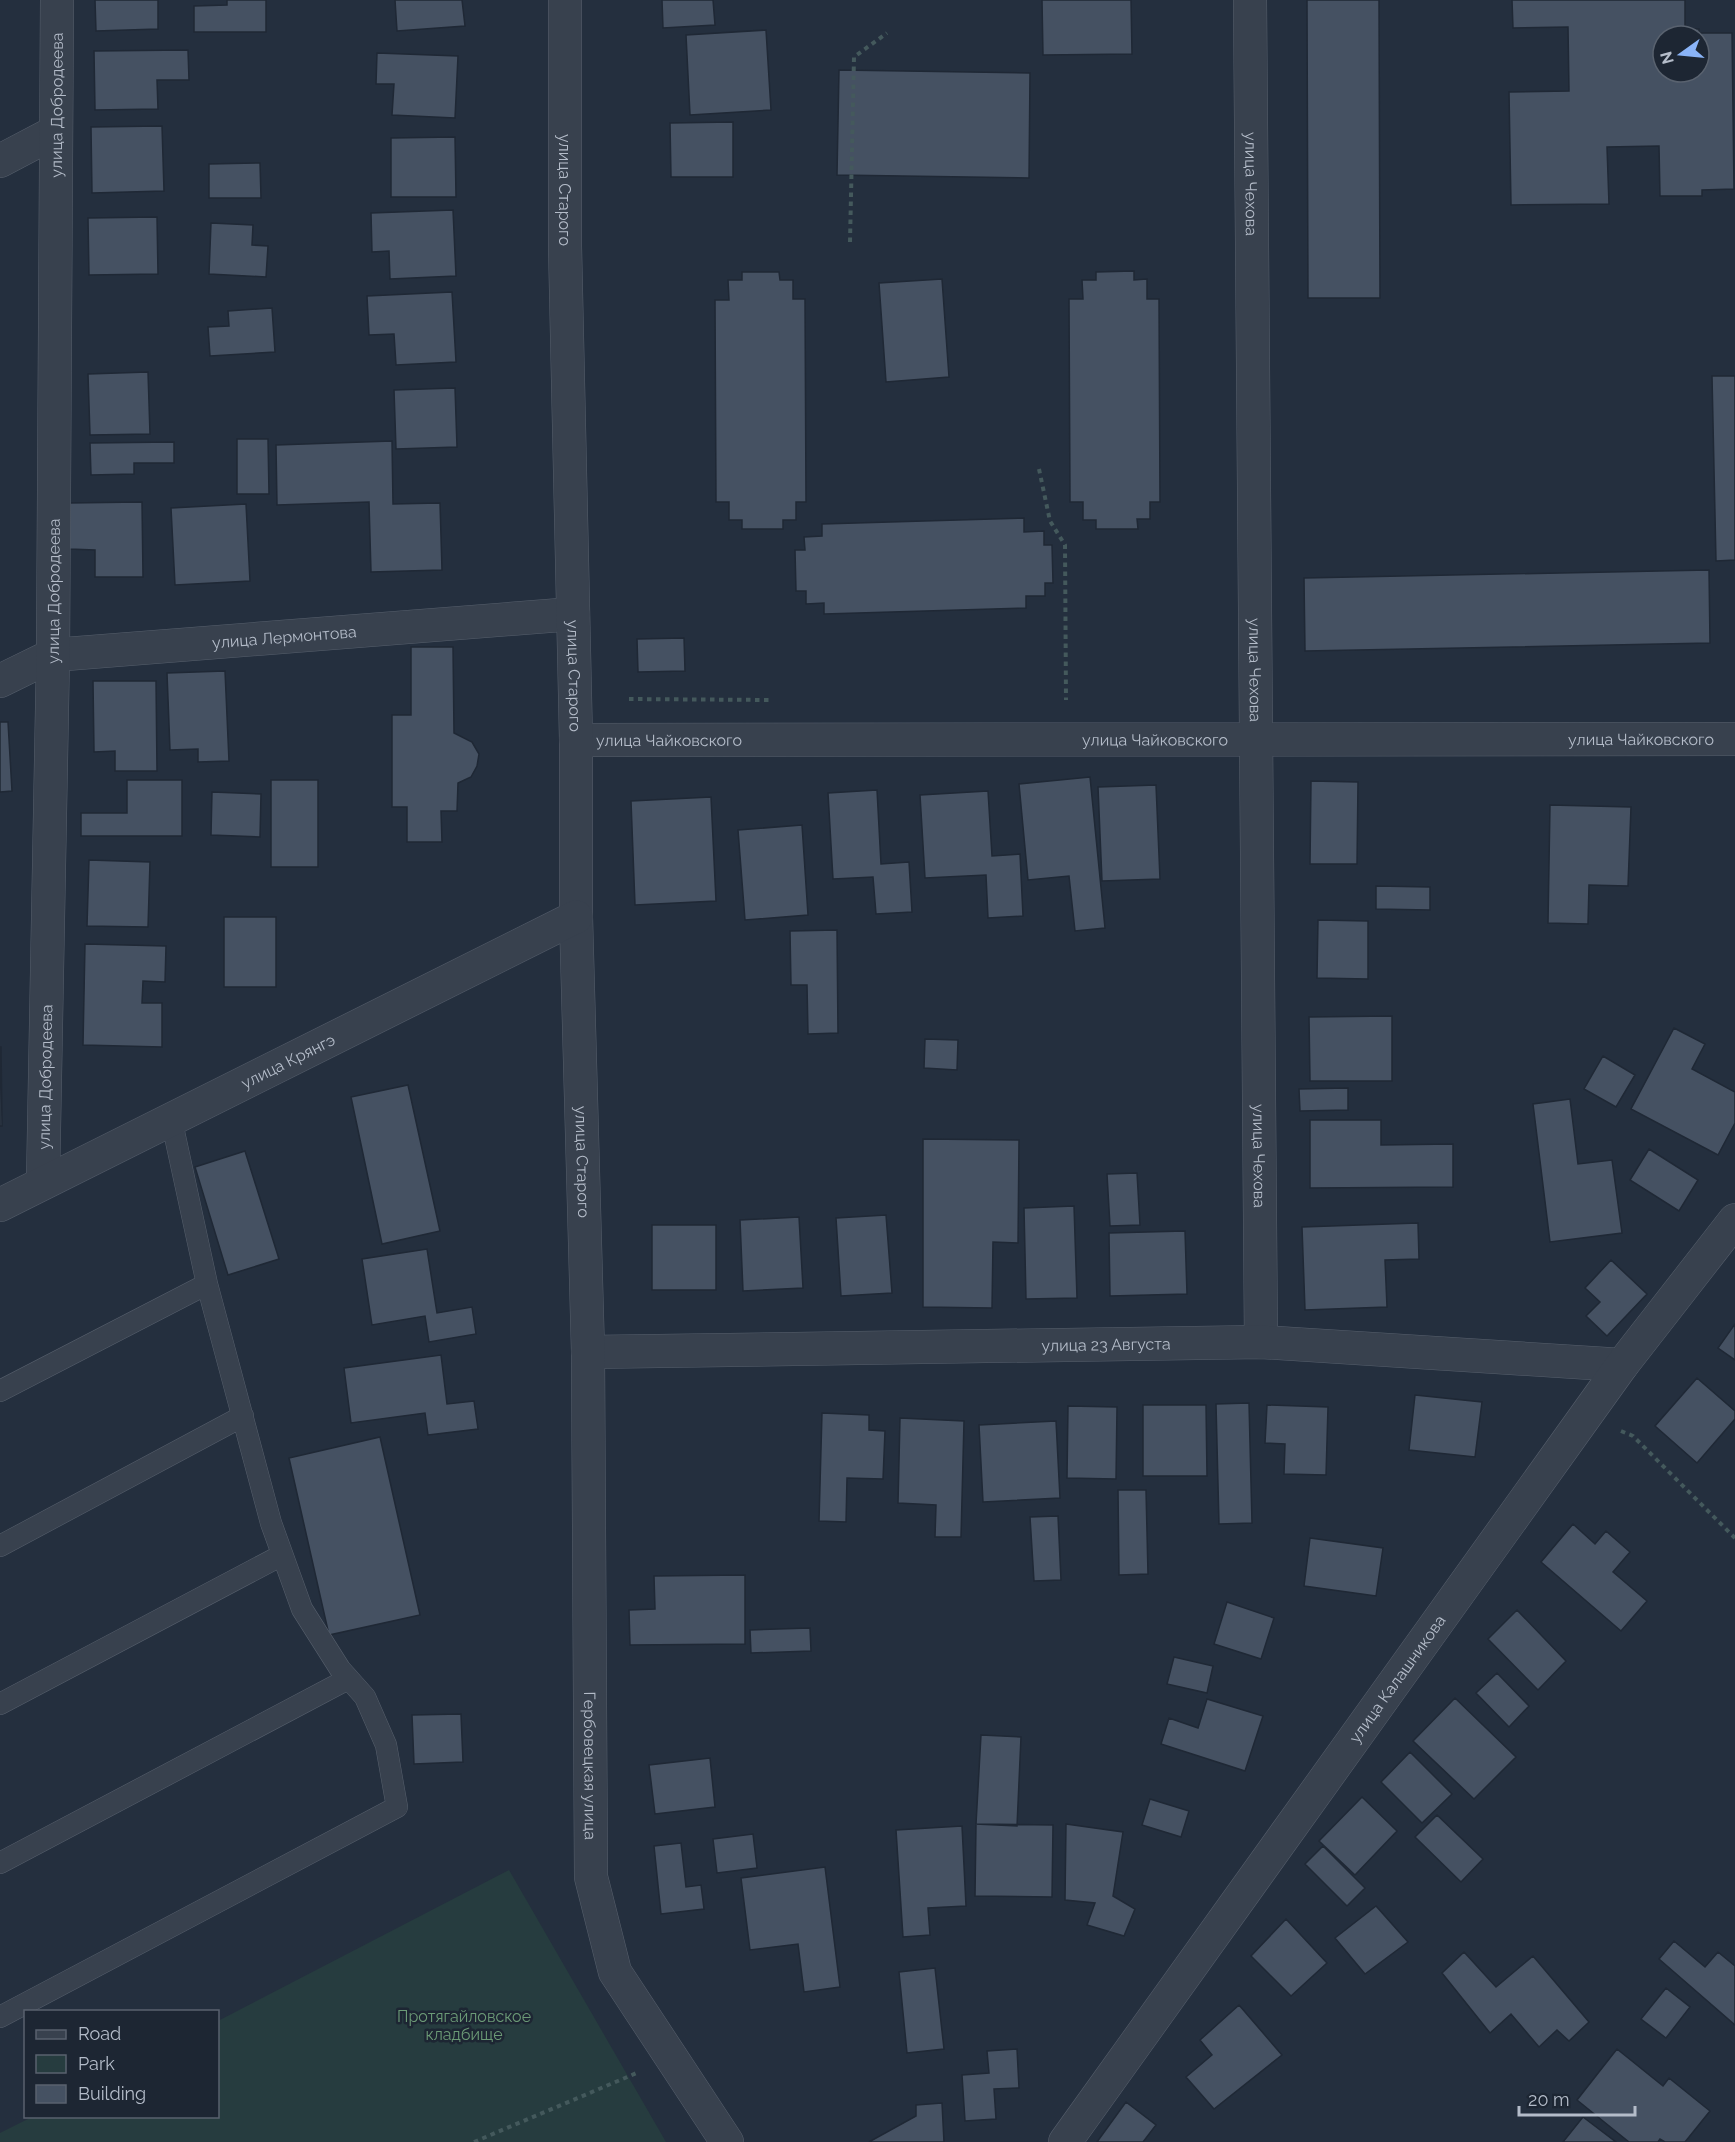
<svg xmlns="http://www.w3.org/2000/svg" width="1735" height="2142" viewBox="0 0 1735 2142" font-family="Raleway,sans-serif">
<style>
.green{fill:#263c3f}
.building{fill:#455162;stroke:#1f2835;stroke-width:1.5;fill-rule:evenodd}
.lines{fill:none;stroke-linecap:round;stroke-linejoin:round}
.service-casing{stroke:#565f6c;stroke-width:22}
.minor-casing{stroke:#565f6c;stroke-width:34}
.tertiary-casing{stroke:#565f6c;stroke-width:34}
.path{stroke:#44595c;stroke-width:4;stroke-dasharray:4.5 4.5;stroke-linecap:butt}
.service{stroke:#38414e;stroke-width:21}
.minor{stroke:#38414e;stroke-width:33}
.tertiary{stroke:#38414e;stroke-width:33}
.labels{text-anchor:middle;stroke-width:5;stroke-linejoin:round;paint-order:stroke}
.street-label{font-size:16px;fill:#b4bcc9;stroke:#1d2633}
.park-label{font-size:16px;fill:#6b9a76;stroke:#1d2633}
</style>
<rect width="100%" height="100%" fill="#242f3e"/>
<path class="green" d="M 509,1870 L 666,2142 L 0,2142 L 0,2133 L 32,2117 L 218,2116 L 218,2021 Z"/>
<path class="building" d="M 95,0 L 158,0 L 158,29 L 96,31 Z
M 227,0 L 266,0 L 266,32 L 194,32 L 194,6 L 227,5 Z
M 395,0 L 462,0 L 465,26 L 397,31 Z
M 662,0 L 713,0 L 715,25 L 663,28 Z
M 1042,0 L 1131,0 L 1132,54 L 1043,55 Z
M 1307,0 L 1379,0 L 1380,298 L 1308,298 Z
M 1512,0 L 1685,0 L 1685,29 L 1699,29 L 1699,33 L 1732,33 L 1734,189 L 1702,190 L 1702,196 L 1660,196 L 1659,146 L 1607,147 L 1609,204 L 1511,205 L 1509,92 L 1569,91 L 1568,27 L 1513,28 ZM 1663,36 L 1699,36 L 1699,72 L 1663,72 Z
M 766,30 L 771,110 L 690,115 L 686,35 Z
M 188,50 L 189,80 L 157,80 L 158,109 L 95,110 L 94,51 Z
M 377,53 L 458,56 L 455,118 L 392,115 L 394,84 L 376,84 Z
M 839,70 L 1030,73 L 1029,178 L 837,175 Z
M 733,122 L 733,177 L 671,177 L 670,123 Z
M 162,126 L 164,191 L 92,193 L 91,127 Z
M 455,137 L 456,197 L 391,197 L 391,138 Z
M 260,163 L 261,198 L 209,198 L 209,164 Z
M 453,210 L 456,276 L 390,279 L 389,251 L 372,252 L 371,213 Z
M 157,217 L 158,274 L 89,275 L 88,218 Z
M 211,223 L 253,225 L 252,245 L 268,246 L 266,277 L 209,274 Z
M 1134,271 L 1134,280 L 1147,279 L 1147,299 L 1159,299 L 1160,502 L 1150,502 L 1150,519 L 1137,519 L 1138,529 L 1096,529 L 1096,520 L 1083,520 L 1083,502 L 1070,502 L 1069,299 L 1083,299 L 1082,280 L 1096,280 L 1096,272 Z
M 742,272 L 779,272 L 780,280 L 793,280 L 793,299 L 805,299 L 806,502 L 796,502 L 796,520 L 783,520 L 783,529 L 742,529 L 742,520 L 729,520 L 729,502 L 716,502 L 715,300 L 729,300 L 728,280 L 742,280 Z
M 942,279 L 949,377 L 886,382 L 879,283 Z
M 452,292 L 456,362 L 396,365 L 394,334 L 369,335 L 367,296 Z
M 272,308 L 275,352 L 210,356 L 208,327 L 229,326 L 228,311 Z
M 148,372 L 150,434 L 90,435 L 88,374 Z
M 1712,376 L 1735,376 L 1735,560 L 1716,561 Z
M 455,388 L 457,447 L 396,449 L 394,390 Z
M 237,439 L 268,439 L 269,494 L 237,494 Z
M 392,441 L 393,504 L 440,503 L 442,570 L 371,572 L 369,502 L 277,505 L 276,445 Z
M 174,442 L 174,463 L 134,463 L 134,474 L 91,475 L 90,443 Z
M 142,502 L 143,577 L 95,577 L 95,550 L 69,549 L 68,503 Z
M 246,504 L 250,581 L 175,585 L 171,508 Z
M 1024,518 L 1024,532 L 1044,531 L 1044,545 L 1052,545 L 1053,583 L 1045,583 L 1045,596 L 1026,596 L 1026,608 L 824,614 L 824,603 L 806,604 L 806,591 L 796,591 L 795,550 L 805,550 L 804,537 L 822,536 L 822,524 Z
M 1709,570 L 1710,643 L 1305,651 L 1304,578 Z
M 684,638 L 685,671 L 638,672 L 637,639 Z
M 411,647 L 453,647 L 454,733 L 472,742 L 479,754 L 477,766 L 471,777 L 458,783 L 457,811 L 441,811 L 442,842 L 407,842 L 407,807 L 392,807 L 392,715 L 411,715 Z
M 225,671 L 229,761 L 198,762 L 198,749 L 170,750 L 167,673 Z
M 93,681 L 156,681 L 157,771 L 115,771 L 115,751 L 94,752 Z
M 0,722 L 8,722 L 12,791 L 0,792 Z
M 1090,777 L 1105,928 L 1075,931 L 1069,876 L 1028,880 L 1019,784 Z
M 127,780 L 182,780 L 182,836 L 81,836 L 81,813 L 127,813 Z
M 271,780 L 318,780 L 318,867 L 271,867 Z
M 1311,781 L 1358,782 L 1357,864 L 1310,864 Z
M 1156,785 L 1160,879 L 1102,881 L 1098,787 Z
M 877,790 L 881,864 L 909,862 L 912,912 L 876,914 L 873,877 L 833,879 L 828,793 Z
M 988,791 L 992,856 L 1020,854 L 1023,916 L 988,918 L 986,875 L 925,878 L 920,795 Z
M 212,792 L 261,794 L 260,837 L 211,835 Z
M 711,797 L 716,901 L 635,905 L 631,801 Z
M 1550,805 L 1631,807 L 1628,886 L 1589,885 L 1588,924 L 1548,923 Z
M 802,825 L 808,915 L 745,920 L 738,830 Z
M 89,860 L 150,862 L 148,927 L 87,926 Z
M 1376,886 L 1430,887 L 1430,910 L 1376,909 Z
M 224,917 L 276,917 L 276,987 L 224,987 Z
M 1318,920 L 1368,921 L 1368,979 L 1317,978 Z
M 837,930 L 838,1033 L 808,1034 L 807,985 L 791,985 L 790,931 Z
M 85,944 L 166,946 L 165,982 L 143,981 L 142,1003 L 162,1003 L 162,1047 L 83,1045 Z
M 1392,1016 L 1392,1081 L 1310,1081 L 1309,1017 Z
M 1674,1028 L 1705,1044 L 1692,1069 L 1735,1092 L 1735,1123 L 1718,1155 L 1631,1109 Z
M 925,1039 L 958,1040 L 957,1070 L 924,1068 Z
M 0,1047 L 1,1047 L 2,1126 L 0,1126 Z
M 1603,1056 L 1635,1075 L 1616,1107 L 1584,1089 Z
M 408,1085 L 440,1231 L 382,1244 L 351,1097 Z
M 1348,1088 L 1348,1110 L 1300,1111 L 1299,1089 Z
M 1570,1099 L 1578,1164 L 1612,1160 L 1622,1233 L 1550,1242 L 1533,1104 Z
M 1310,1120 L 1381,1120 L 1381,1145 L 1453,1144 L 1453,1187 L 1310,1188 Z
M 923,1139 L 1019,1140 L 1018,1243 L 993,1242 L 992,1308 L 923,1307 Z
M 1649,1149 L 1698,1180 L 1679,1211 L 1630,1180 Z
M 245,1151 L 279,1259 L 228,1275 L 195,1167 Z
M 1137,1173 L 1140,1225 L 1110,1226 L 1107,1174 Z
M 1074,1206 L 1077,1298 L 1026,1299 L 1024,1208 Z
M 886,1215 L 892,1293 L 841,1296 L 836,1218 Z
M 799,1217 L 803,1288 L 743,1291 L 740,1220 Z
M 1418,1223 L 1419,1259 L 1385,1260 L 1387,1307 L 1305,1310 L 1302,1227 Z
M 652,1225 L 716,1225 L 716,1290 L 652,1290 Z
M 1185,1231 L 1187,1294 L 1110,1296 L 1109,1233 Z
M 427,1249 L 437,1313 L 472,1307 L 476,1334 L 429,1342 L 425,1316 L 372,1325 L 362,1259 Z
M 1611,1260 L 1647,1294 L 1607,1336 L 1586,1316 L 1600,1302 L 1585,1288 Z
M 1735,1324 L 1735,1360 L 1718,1348 Z
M 441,1355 L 447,1404 L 474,1401 L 478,1429 L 428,1435 L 425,1413 L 351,1423 L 344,1368 Z
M 1697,1378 L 1735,1411 L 1735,1419 L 1697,1463 L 1655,1426 Z
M 1415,1395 L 1482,1402 L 1475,1457 L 1409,1450 Z
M 1249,1403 L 1252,1523 L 1219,1524 L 1216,1404 Z
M 1143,1405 L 1206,1405 L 1207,1476 L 1143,1476 Z
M 1267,1405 L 1328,1407 L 1326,1475 L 1284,1474 L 1285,1444 L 1265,1443 Z
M 1068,1406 L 1117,1407 L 1116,1479 L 1067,1478 Z
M 822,1413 L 869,1415 L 869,1430 L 885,1431 L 883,1479 L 847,1478 L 846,1522 L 819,1521 Z
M 900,1418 L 964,1421 L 961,1537 L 935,1537 L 936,1505 L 898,1503 Z
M 1056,1421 L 1060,1498 L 983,1502 L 979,1425 Z
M 380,1437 L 420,1615 L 329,1635 L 289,1458 Z
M 1118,1490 L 1146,1490 L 1148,1574 L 1119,1575 Z
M 1058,1516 L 1061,1580 L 1034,1581 L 1030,1517 Z
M 1573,1524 L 1595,1544 L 1606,1531 L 1630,1552 L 1613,1572 L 1647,1601 L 1621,1631 L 1541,1562 Z
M 1310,1538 L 1383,1548 L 1376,1596 L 1304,1586 Z
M 745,1575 L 745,1644 L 630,1645 L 629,1610 L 655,1609 L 654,1576 Z
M 1227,1602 L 1274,1618 L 1261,1659 L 1214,1644 Z
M 1517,1610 L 1566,1661 L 1538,1690 L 1488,1639 Z
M 810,1628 L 811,1651 L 751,1653 L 750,1630 Z
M 1174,1657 L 1213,1666 L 1207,1693 L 1167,1684 Z
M 1497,1673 L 1529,1706 L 1509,1727 L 1476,1693 Z
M 1455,1698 L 1516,1757 L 1474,1799 L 1413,1741 Z
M 1207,1699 L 1263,1716 L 1245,1771 L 1161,1744 L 1169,1718 L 1198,1728 Z
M 461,1714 L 463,1762 L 414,1764 L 412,1715 Z
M 981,1735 L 1021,1737 L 1017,1826 L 976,1824 Z
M 1410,1752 L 1452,1794 L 1422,1823 L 1381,1782 Z
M 710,1758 L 715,1807 L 655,1814 L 649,1765 Z
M 1362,1797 L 1397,1831 L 1355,1875 L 1319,1841 Z
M 1150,1799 L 1189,1811 L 1181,1837 L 1142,1825 Z
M 1437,1815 L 1483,1859 L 1461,1882 L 1415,1837 Z
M 976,1824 L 1053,1825 L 1052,1897 L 975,1896 Z
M 1066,1824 L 1123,1832 L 1113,1896 L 1135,1909 L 1124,1936 L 1087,1925 L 1095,1903 L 1065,1900 Z
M 962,1826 L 966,1906 L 928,1908 L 930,1935 L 903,1937 L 896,1830 Z
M 753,1834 L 757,1868 L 717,1873 L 713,1839 Z
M 681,1843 L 686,1887 L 701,1885 L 704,1909 L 661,1914 L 654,1846 Z
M 1323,1846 L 1365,1888 L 1347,1906 L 1305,1864 Z
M 825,1867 L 840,1987 L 804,1992 L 798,1944 L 750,1950 L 741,1878 Z
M 1376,1906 L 1408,1942 L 1365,1974 L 1335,1938 Z
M 1286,1919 L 1327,1963 L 1291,1996 L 1251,1956 Z
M 1674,1941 L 1705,1967 L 1718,1952 L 1735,1966 L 1735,2025 L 1659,1959 Z
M 1464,1952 L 1496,1987 L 1533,1956 L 1589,2022 L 1569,2041 L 1557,2030 L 1539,2047 L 1511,2014 L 1490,2033 L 1442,1973 Z
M 935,1968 L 944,2049 L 907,2053 L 899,1972 Z
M 1666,1988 L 1690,2007 L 1666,2038 L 1641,2019 Z
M 1239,2005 L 1282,2055 L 1214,2109 L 1186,2077 L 1212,2055 L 1200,2040 Z
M 1017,2049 L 1019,2088 L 994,2089 L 996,2119 L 965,2121 L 962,2075 L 989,2073 L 987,2051 Z
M 1617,2049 L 1663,2086 L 1669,2078 L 1710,2111 L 1685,2142 L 1665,2142 L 1660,2139 L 1658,2142 L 1629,2142 L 1577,2100 Z
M 1126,2102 L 1156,2125 L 1143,2142 L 1097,2142 Z
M 942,2103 L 944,2142 L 869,2142 L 916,2116 L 916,2105 Z
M 1583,2117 L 1616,2142 L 1563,2142 Z"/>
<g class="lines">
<g class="service-casing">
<path id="service" d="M 0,1391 L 207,1284
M 0,1546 L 243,1416
M 0,1704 L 282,1555
M 0,1863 L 348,1679
M 0,2017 L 397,1807 L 386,1745 L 365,1697 L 340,1669 L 302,1609 L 271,1523 L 207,1284 L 171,1118"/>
</g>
<g class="minor-casing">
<g id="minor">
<path id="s1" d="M 1250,0 L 1261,1342"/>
<path d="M 0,161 L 55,132"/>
<path id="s2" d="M 0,681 L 53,655 L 573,614"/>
<path id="s3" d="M 576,740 L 1735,739"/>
<path id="s4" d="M 43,1182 L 53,655 L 57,0"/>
<path id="s5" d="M 588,1352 L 1261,1342 L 1622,1365"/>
<path id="s6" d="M 1065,2142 L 1622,1365 L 1735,1220"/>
</g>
</g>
<g class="tertiary-casing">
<g id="tertiary">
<path id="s7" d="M 565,0 L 565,246 L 576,740 L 576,917 L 588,1352 L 591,1877 L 615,1972 L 727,2142"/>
<path id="s8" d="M 0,1205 L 576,917"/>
</g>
</g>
<path class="path" d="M 850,242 L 854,57 L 887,33
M 1039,469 L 1050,521 L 1065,545 L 1066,700
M 629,699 L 769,700
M 1621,1431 L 1633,1436 L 1735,1538
M 474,2142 L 639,2072"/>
<use href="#service" class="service"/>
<use href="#minor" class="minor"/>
<use href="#tertiary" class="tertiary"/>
</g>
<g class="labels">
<g class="street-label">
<text dy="6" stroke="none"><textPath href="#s4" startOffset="1077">улица Добродеева</textPath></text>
<text dy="6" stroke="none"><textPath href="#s1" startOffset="184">улица Чехова</textPath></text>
<text dy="6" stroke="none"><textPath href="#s7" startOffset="190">улица Старого</textPath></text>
<text dy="6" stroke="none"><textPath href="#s4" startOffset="591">улица Добродеева</textPath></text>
<text dy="6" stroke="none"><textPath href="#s2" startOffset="291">улица Лермонтова</textPath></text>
<text dy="6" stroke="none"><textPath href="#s1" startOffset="670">улица Чехова</textPath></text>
<text dy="6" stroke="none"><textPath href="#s7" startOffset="676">улица Старого</textPath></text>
<text dy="6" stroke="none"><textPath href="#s3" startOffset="579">улица Чайковского</textPath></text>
<text dy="6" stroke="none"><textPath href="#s3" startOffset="1065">улица Чайковского</textPath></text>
<text dy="6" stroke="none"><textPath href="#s3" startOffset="93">улица Чайковского</textPath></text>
<text dy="6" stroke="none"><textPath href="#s8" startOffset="322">улица Крянгэ</textPath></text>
<text dy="6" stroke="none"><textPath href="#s4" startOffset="105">улица Добродеева</textPath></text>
<text dy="6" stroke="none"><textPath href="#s1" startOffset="1156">улица Чехова</textPath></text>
<text dy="6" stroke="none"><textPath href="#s7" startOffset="1162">улица Старого</textPath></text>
<text dy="6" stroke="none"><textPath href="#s5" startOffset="518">улица 23 Августа</textPath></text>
<text dy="6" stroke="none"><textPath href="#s6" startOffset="570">улица Калашникова</textPath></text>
<text dy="6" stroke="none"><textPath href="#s7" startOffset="1766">Гербовецкая улица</textPath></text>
</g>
<g class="park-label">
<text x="464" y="2022">Протягайловское<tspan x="464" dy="18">кладбище</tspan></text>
</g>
</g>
<rect x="24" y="2010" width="195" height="108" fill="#1d2633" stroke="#59626f" stroke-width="1.5"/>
<rect x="36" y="2030" width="30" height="9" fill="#38414e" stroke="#59626f" stroke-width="1.5"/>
<text x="78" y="2040" font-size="18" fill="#b4bcc9">Road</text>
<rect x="36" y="2055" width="30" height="18" fill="#263c3f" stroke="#59626f" stroke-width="1.5"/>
<text x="78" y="2070" font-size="18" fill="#b4bcc9">Park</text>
<rect x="36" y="2085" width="30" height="18" fill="#455162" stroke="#59626f" stroke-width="1.5"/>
<text x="78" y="2100" font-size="18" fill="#b4bcc9">Building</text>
<g transform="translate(1681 54) rotate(255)"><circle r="28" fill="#1d2633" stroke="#59626f" stroke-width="1.5"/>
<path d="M0-4.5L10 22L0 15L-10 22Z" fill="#8ab4f8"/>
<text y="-9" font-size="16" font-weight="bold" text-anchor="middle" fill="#b4bcc9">N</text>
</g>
<path d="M1519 2106v9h116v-9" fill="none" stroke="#b4bcc9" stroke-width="3"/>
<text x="1528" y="2106" font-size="18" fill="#b4bcc9" stroke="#1d2633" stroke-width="4.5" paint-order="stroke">20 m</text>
</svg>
